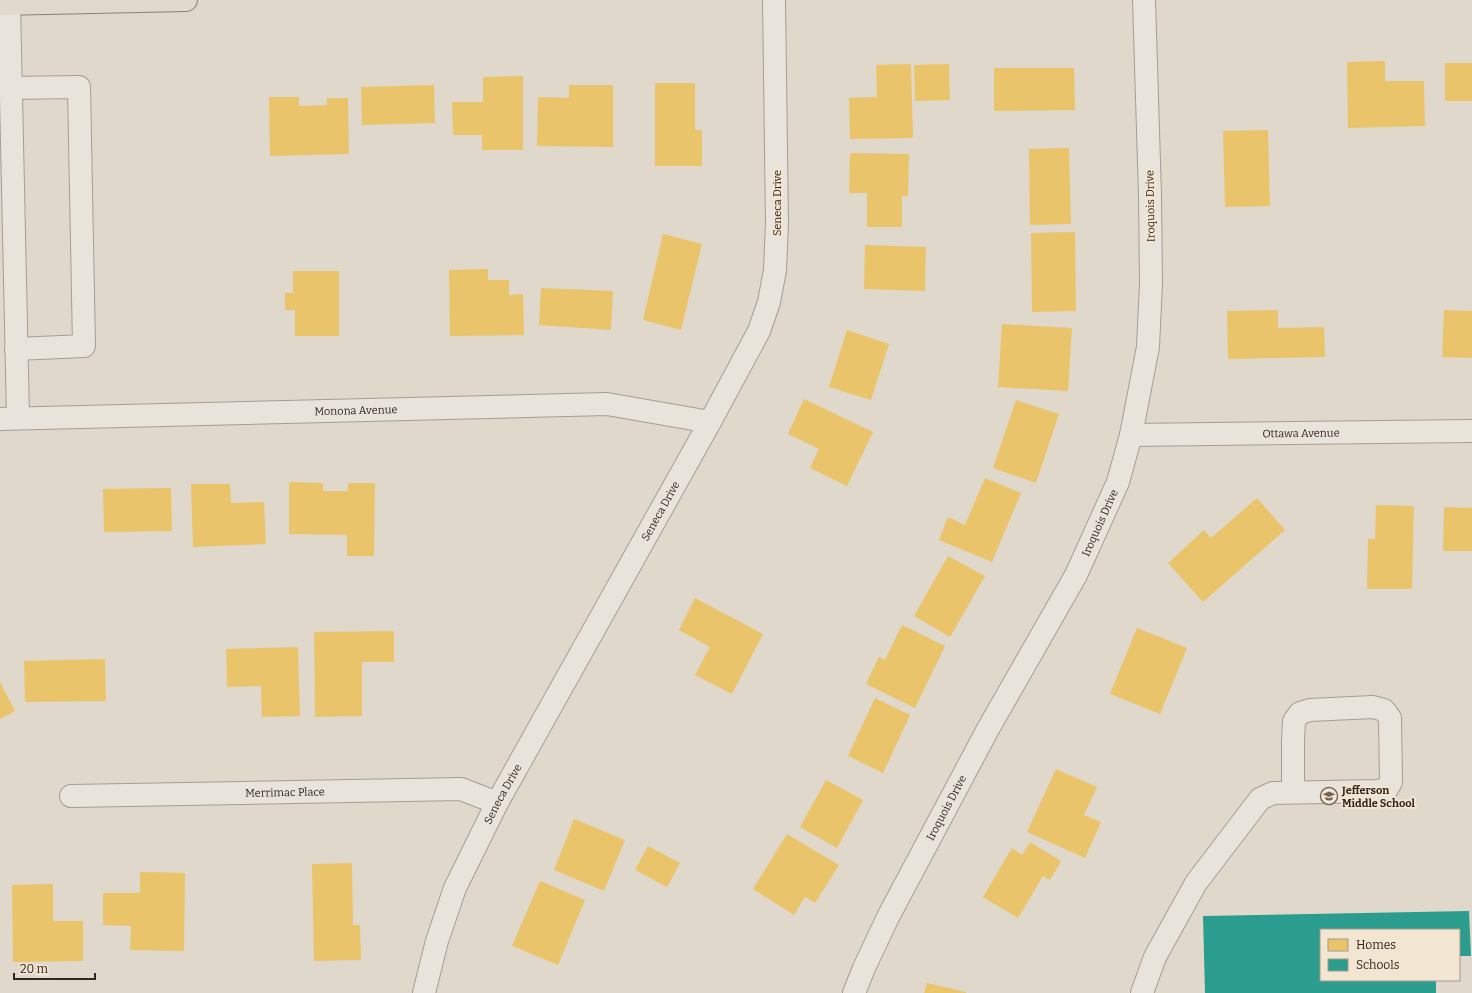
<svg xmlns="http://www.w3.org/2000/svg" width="1472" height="993" viewBox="0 0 1472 993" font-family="Bitter,serif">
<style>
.homes{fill:#e9c46a}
.schools{fill:#2a9d8f}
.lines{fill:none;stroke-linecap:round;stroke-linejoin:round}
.minor-casing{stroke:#a59d94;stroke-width:24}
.major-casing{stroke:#8b837b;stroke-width:24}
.minor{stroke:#e8e4dc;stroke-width:22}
.major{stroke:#e0d9ce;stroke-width:22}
.labels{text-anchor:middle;stroke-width:4;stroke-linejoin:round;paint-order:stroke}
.street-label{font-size:11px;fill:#33261e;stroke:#f2e5d1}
.poi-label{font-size:11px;font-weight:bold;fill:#33261e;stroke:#f2e5d1;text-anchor:start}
</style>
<rect width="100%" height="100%" fill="#e0d8cb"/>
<path class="homes" d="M 1385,61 L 1385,81 L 1424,81 L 1425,126 L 1348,128 L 1347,62 Z
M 1445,63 L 1472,63 L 1472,101 L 1445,101 Z
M 911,64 L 913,138 L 850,139 L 849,98 L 877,97 L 876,65 Z
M 949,64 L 950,100 L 915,101 L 914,65 Z
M 994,68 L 1074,68 L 1075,110 L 994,111 Z
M 523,76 L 523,150 L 482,150 L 482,135 L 453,135 L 452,102 L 483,102 L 483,77 Z
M 655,83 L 695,83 L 695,130 L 702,130 L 702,166 L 655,166 Z
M 434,85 L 435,123 L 362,125 L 361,87 Z
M 569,85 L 613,85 L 613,147 L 537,146 L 538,97 L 569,98 Z
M 269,97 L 299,97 L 299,106 L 327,105 L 327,98 L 348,98 L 349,154 L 270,156 Z
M 1268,130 L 1270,206 L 1225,207 L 1223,131 Z
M 1069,148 L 1071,224 L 1030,225 L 1029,149 Z
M 850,153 L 909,154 L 908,196 L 902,196 L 902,227 L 867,227 L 867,193 L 849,193 Z
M 1075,232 L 1076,311 L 1032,312 L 1031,233 Z
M 663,234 L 702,244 L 681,330 L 643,320 Z
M 865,245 L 926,247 L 925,291 L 864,289 Z
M 488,269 L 488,280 L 509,280 L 509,295 L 523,294 L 524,335 L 450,336 L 449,270 Z
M 293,271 L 339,271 L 339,336 L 295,336 L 295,310 L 285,310 L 285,293 L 293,293 Z
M 541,288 L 613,291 L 611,330 L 539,325 Z
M 1278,310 L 1278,328 L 1324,327 L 1325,357 L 1228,359 L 1227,311 Z
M 1444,310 L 1472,311 L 1472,358 L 1442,357 Z
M 1002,324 L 1072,328 L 1068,391 L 998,387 Z
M 847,330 L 889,344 L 871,400 L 829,387 Z
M 804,399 L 873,432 L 847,486 L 810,468 L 819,449 L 788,434 Z
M 1016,400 L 1059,414 L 1036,483 L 993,468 Z
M 985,478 L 1021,493 L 992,562 L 939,540 L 948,517 L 965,525 Z
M 289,482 L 323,483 L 323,491 L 348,491 L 348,483 L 375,483 L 374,556 L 347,556 L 347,535 L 289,534 Z
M 191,484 L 230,484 L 231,503 L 264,502 L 266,544 L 193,547 Z
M 171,488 L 172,531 L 104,532 L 103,489 Z
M 1257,498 L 1285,530 L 1203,602 L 1168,563 L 1204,530 L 1211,538 Z
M 1376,505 L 1414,506 L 1412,589 L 1367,589 L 1368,539 L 1375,539 Z
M 1444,507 L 1472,508 L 1472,551 L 1443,551 Z
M 948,556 L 985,576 L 950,637 L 914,616 Z
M 695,598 L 763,634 L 732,694 L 695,675 L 710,647 L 679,630 Z
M 902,625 L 945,646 L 915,708 L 866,684 L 879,657 L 885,660 Z
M 1137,628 L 1187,648 L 1160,714 L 1110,694 Z
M 394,631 L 394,662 L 362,662 L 362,716 L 315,717 L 314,632 Z
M 298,647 L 300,716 L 262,717 L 261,686 L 227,687 L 226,649 Z
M 105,659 L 106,701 L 25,702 L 24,661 Z
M 0,682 L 15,711 L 0,719 Z
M 875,698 L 910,715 L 883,773 L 848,756 Z
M 1056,769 L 1097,787 L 1084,815 L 1101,822 L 1085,858 L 1027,832 Z
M 826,780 L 863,800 L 837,848 L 800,827 Z
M 574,819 L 625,840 L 604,891 L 554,870 Z
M 787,834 L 839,865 L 815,903 L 805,897 L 794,915 L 753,889 Z
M 1030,842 L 1061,861 L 1050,880 L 1043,876 L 1018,918 L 983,897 L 1012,848 L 1022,855 Z
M 648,846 L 680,863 L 667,887 L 635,870 Z
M 352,863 L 353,925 L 360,925 L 361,960 L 314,961 L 312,864 Z
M 140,872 L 185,873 L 184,951 L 130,950 L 131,926 L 103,925 L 103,893 L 140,893 Z
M 540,881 L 585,900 L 558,965 L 512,946 Z
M 53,884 L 53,921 L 83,921 L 83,961 L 13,962 L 12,885 Z
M 927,983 L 966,992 L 966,993 L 924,993 Z"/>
<path class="schools" d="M 1469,911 L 1471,956 L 1459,956 L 1459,930 L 1321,930 L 1321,980 L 1436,980 L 1436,993 L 1205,993 L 1203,916 Z"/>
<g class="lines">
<g class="minor-casing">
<g id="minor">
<path d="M 9,4 L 18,418"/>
<path d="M 11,88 L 79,87 L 84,346 L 16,349"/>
<path id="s1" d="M 0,419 L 607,404 L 710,422"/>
<path id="s2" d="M 1131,435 L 1472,431"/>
<path id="s3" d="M 71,796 L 461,789 L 497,803"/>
<path id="s4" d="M 424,993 L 437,941 L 455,888 L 497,803 L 710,422 L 759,331 L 769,302 L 775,270 L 777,223 L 774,0"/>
<path id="s5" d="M 854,993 L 864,968 L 888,917 L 988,729 L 1076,575 L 1118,482 L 1131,435 L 1148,347 L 1151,284 L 1150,195 L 1144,0"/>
<path d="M 1142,993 L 1155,957 L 1196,883 L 1260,799 L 1273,793 L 1377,791 L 1387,789 L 1391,782 L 1390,718 L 1384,710 L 1373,707 L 1310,710 L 1300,713 L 1294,721 L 1293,741 L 1293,792"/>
</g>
</g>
<g class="major-casing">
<path id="major" d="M 0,4 L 186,0"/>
</g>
<use href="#minor" class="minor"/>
<use href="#major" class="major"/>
</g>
<defs>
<g id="school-ring" transform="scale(0.9)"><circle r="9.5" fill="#f2e5d1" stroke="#70645b" stroke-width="1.5"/><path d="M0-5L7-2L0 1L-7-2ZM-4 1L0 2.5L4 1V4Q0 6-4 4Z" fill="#70645b"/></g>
</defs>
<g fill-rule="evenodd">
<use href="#school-ring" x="1329" y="796"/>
</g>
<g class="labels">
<g class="street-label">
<text transform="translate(777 203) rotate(-90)" y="4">Seneca Drive</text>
<text transform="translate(1150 206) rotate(-91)" y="4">Iroquois Drive</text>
<text dy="4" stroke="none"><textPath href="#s1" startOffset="356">Monona Avenue</textPath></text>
<text dy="4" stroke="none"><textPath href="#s2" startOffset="170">Ottawa Avenue</textPath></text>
<text dy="4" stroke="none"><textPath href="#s4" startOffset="539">Seneca Drive</textPath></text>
<text dy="4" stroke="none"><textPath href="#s5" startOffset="531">Iroquois Drive</textPath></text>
<text dy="4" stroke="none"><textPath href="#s3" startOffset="214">Merrimac Place</textPath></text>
<text dy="4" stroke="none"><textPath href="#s4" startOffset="215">Seneca Drive</textPath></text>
<text dy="4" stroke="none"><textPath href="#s5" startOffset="207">Iroquois Drive</textPath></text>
</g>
<g class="poi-label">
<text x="1342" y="794">Jefferson<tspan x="1342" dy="13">Middle School</tspan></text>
</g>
</g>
<rect x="1320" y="929" width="140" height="52" fill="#f2e5d1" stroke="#a69989"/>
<rect x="1328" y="939" width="20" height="12" fill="#e9c46a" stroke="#a69989"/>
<text x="1356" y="949" font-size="12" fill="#33261e">Homes</text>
<rect x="1328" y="959" width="20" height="12" fill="#2a9d8f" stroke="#a69989"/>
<text x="1356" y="969" font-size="12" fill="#33261e">Schools</text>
<path d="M14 973v6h81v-6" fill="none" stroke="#33261e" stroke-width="2"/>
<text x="20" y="973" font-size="12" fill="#33261e" stroke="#f2e5d1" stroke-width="3" paint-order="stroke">20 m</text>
</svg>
